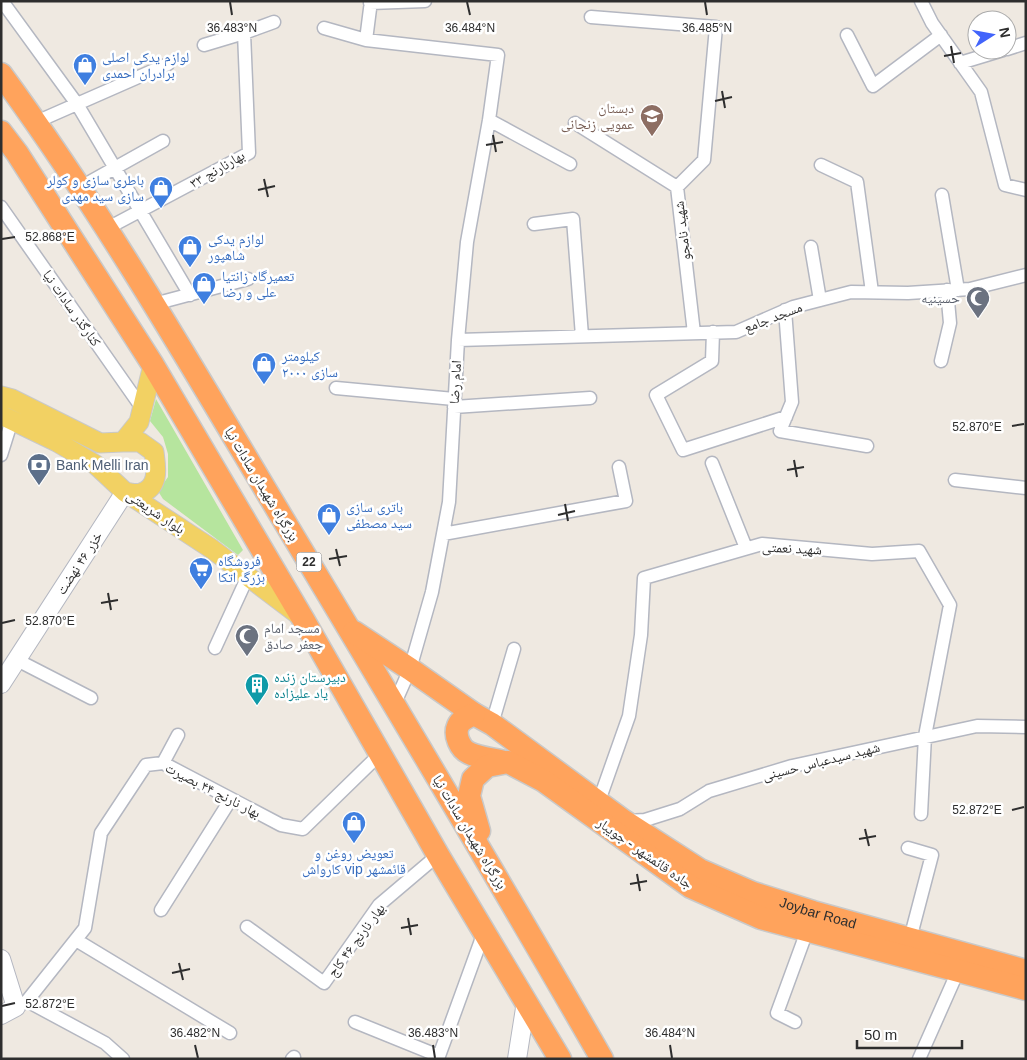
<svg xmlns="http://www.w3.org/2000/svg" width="1027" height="1060" viewBox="0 0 1027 1060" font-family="Helvetica,'Noto Naskh Arabic',sans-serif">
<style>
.green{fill:#b6e59e}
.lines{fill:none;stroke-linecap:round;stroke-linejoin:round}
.street-casing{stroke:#b4b7c1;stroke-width:15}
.secondary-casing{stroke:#b4b7c1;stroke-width:20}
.primary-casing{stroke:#c9c9c9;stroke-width:21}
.highway-casing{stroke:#c9c9c9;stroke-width:25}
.street{stroke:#fff;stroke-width:12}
.secondary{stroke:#fff;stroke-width:18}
.primary{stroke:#f2d163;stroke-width:19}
.highway{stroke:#ffa35c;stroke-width:22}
.ticks{fill:none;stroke:#2e2e2e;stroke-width:2}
.labels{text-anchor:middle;stroke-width:5;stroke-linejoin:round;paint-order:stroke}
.shield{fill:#fff;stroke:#6d6d6d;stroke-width:1}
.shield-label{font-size:12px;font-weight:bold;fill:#2e2e2e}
.shop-label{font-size:14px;fill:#366cbe;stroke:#fff;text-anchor:start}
.education-label{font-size:14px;fill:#785e54;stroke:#fff;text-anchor:end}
.street-label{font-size:14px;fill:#2e2e2e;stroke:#fff}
.worship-label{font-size:14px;fill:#5b616d;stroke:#fff;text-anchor:end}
.service-label{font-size:14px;fill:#4e5e75;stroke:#fff;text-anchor:start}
.culture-label{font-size:14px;fill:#0d838f;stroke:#fff;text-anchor:start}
.ticks-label{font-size:12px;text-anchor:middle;fill:#2e2e2e;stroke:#fff;stroke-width:5;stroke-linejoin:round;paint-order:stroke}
</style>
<rect width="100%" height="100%" fill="#efe9e1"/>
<path class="green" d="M 156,399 L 243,550 L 238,555 L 163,499 L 158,491 L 168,477 L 168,454 L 163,437 L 150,421 Z"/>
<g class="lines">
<g class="street-casing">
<path id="street" d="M 2,1 L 77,104 L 190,295
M 371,1 L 366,40 L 498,55 L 489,120 L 467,242 L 458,340 L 449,502 L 432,592 L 410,669 L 394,705
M 921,1 L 932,23 L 981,92 L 1005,185 L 1026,190
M 370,3 L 425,1
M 591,17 L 716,27 L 704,160 L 677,187 L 694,333
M 324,28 L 366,40
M 847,35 L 873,86 L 941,35
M 204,45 L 244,33
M 1007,49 L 1026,43
M 960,63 L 1003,50
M 489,120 L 570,164
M 36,122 L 168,64
M 575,123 L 677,187
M 821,165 L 857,182 L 872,292
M 79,188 L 163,141
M 942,195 L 958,290
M 1,207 L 142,408
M 534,224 L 573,219 L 582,336
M 106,229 L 249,153 L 244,33 L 274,22
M 811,247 L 820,300
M 154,304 L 248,279
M 785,310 L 792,402 L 780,431 L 867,446
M 713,332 L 712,361 L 656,395 L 683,450 L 786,417
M 458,340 L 736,332 L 793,307 L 851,292 L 908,293 L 970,289 L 1026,275
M 941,361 L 950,323 L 947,290
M 336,388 L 454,399
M 454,407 L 590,398
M 1,455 L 12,420
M 712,463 L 746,548
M 955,480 L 1026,488
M 443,534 L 626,501 L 619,467
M 215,648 L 248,576
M 17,660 L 91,698
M 492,724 L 514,649
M 163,763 L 178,735
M 599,801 L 629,716 L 641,635 L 644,578 L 762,544 L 872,554 L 919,551 L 950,605 L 925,736 L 921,814
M 627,821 L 645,820 L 680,809 L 709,791 L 792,766 L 977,726 L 1026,727
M 908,848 L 932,855 L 910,939
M 161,910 L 231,799
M 247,927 L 324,983 L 379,905 L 438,855
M 76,940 L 230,1033
M 27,1001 L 105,1043 L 123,1059
M 16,1007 L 27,1001 L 85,928 L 101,833 L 146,765 L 163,763 L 281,825 L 303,829 L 380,754
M 355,1022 L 439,1056 L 484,932
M 795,1022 L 777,1013 L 807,931
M 292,1059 L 294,1057
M 919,1059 L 958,971"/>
</g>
<g class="secondary-casing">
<path id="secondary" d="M 1,684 L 125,492
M 1,959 L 16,1007 L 1,1015
M 517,1059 L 526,1002"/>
</g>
<g class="primary-casing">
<path id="primary" d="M 1,396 L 12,399 L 100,443 L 123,442 L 139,422 L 153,365
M 1,415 L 57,442 L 96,465 L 125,492 L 212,549 L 300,616
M 123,442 L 140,442 L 154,452 C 156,467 160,487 141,493 C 137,494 130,493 125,492"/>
</g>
<g class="highway-casing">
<g id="highway">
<path d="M 1,74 C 103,213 189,362 277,509 C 387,692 496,874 602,1059"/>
<path d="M 1,132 L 17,153 L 153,365 L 303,619 L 438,855 L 560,1059"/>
<path id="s1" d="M 354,632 L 410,669 L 474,714 L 492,724 L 624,821 L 700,870 L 753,893 L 813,912 L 1026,971"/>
<path d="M 474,714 C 468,717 461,719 458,726 C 454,735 460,749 469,753 C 479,758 493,759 504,762"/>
<path d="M 479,831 L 469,796 L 473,779 L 487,766 L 508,762 L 544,781 L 691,887 L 761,918 L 1026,989"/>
</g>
</g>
<use href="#street" class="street"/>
<use href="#secondary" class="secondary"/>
<use href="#primary" class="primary"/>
<use href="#highway" class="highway"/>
</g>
<path class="ticks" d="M 230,2 L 232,15M 467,2 L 470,15M 705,2 L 707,15M 951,46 L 954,63M 944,56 L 961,53M 722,91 L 725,108M 715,101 L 732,97M 493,135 L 496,152M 486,145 L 503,142M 264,179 L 268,197M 258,190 L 275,186M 2,239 L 15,237M 1012,426 L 1024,424M 794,460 L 797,477M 787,470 L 804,467M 565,504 L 568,521M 558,515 L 575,511M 336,549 L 340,566M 329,559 L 347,556M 108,593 L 111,610M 101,603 L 118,600M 2,623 L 15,620M 1012,810 L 1024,807M 865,829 L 869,846M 859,839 L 876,836M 637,874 L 640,891M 630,884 L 647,881M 408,918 L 411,935M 401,928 L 418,925M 179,963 L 183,980M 172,973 L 190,969M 2,1006 L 15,1003M 195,1045 L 198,1058M 433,1045 L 435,1058M 670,1045 L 672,1058"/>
<defs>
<g id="shop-pin" transform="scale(1.25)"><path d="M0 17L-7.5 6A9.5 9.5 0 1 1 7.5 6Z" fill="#3f7fe0" stroke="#fff"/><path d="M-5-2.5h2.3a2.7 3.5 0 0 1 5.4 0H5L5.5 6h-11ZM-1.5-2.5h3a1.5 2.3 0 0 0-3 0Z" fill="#fff"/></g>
<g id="school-pin" transform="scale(1.25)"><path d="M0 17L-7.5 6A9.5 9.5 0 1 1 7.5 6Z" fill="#8d6e63" stroke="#fff"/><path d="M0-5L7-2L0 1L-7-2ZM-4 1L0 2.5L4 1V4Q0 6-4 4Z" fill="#fff"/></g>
<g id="mosque-pin" transform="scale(1.25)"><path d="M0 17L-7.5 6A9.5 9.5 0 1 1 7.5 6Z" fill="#6b7280" stroke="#fff"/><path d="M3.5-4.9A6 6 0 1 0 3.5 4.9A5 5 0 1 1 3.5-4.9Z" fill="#fff"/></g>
<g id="bank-pin" transform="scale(1.25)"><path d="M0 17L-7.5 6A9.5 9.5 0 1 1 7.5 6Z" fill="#5c6f8a" stroke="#fff"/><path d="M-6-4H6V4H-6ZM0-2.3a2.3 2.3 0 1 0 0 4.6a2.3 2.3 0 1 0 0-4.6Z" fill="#fff"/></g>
<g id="supermarket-pin" transform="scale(1.25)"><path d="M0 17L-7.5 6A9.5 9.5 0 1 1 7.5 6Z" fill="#3f7fe0" stroke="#fff"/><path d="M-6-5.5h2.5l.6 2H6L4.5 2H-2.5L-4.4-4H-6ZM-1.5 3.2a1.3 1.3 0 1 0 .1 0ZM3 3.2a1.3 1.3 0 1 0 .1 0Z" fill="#fff"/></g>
<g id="building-pin" transform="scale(1.25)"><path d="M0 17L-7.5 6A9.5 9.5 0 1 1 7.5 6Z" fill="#0f9aa8" stroke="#fff"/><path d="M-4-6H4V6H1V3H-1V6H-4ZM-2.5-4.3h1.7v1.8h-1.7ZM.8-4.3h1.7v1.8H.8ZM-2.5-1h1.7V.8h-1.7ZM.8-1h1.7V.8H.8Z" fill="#fff"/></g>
</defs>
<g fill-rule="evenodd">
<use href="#shop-pin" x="85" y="65"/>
<use href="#school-pin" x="652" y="116"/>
<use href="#shop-pin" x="161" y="188"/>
<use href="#shop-pin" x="190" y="247"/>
<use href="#shop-pin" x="204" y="284"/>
<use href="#mosque-pin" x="978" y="298"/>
<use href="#shop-pin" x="264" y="364"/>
<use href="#bank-pin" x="39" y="465"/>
<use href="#shop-pin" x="329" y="515"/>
<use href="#supermarket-pin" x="201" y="569"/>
<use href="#mosque-pin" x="247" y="636"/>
<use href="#building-pin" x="257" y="685"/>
<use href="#shop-pin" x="354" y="823"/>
</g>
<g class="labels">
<rect class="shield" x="296.5" y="552.5" width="25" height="19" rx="4"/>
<g class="shield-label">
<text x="309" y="566">22</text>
</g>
<g class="shop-label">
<text x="102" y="62">لوازم یدکی اصلی<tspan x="102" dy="16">برادران احمدی</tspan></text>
<text x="144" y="185" text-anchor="end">باطری سازی و کولر<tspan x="144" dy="16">سازی سید مهدی</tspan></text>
<text x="208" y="244">لوازم یدکی<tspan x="208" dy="16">شاهپور</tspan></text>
<text x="222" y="281">تعمیرگاه زانتیا<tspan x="222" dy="16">علی و رضا</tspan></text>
<text x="282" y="361">کیلومتر<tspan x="282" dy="16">سازی ۲۰۰۰</tspan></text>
<text x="346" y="512">باتری سازی<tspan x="346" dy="16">سید مصطفی</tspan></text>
<text x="218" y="566">فروشگاه<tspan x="218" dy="16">بزرگ اتکا</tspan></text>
<text x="354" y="858" text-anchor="middle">تعویض روغن و<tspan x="354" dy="16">کارواش vip قائمشهر</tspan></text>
</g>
<g class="education-label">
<text x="634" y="113">دبستان<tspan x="634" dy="16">عمویی زنجانی</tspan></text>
</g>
<g class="street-label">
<text transform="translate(217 169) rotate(-30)" y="5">بهارنارنج ۳۳</text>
<text transform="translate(682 231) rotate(-97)" y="5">شهید نامجو</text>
<text transform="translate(72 308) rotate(55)" y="5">کنارگذر سادات نیا</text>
<text transform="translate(773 317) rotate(-21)" y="5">مسجد جامع</text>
<text transform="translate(455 382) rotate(-87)" y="5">امام رضا</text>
<text transform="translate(262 484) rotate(59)" y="5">بزرگراه شهیدان سادات نیا</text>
<text transform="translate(156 512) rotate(34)" y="5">بلوار شریعتی</text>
<text transform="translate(792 548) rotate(3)" y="5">شهید نعمتی</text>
<text transform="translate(79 563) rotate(-57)" y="5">خزر ۴۶ نهضت</text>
<text transform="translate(821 761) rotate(-14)" y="5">شهید سیدعباس حسینی</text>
<text transform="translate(213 790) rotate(27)" y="5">بهار نارنج ۴۴ بصیرت</text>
<text transform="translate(470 832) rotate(59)" y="5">بزرگراه شهیدان سادات نیا</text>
<text transform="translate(645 853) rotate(35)" y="5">جاده قائمشهر - جویبار</text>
<text dy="5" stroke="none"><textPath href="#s1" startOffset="546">Joybar Road</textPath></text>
<text transform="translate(356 940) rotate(-54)" y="5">بهار نارنج ۴۶ کاج</text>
</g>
<g class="worship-label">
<text x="960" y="303">حسینیه</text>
<text x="264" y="633" text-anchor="start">مسجد امام<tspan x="264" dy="16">جعفر صادق</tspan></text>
</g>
<g class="service-label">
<text x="56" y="470">Bank Melli Iran</text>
</g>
<g class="culture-label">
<text x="274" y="682">دبیرستان زنده<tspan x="274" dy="16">یاد علیزاده</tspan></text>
</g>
</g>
<g class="ticks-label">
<text x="232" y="32">36.483°N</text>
<text x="470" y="32">36.484°N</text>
<text x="707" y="32">36.485°N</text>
<text x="50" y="241">52.868°E</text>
<text x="977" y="431">52.870°E</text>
<text x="50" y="625">52.870°E</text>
<text x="977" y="814">52.872°E</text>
<text x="50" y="1008">52.872°E</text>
<text x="195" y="1037">36.482°N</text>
<text x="433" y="1037">36.483°N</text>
<text x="670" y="1037">36.484°N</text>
</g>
<rect width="1027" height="1060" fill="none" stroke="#2e2e2e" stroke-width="5"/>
<g transform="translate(992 35) rotate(79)"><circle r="24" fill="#ffffff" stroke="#ababab"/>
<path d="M0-4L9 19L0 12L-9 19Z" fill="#4264fb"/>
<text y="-8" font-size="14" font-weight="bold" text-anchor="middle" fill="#2e2e2e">N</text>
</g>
<path d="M857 1040v8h105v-8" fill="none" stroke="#2e2e2e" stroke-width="2.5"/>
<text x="864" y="1040" font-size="15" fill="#2e2e2e" stroke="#ffffff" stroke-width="4" paint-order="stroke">50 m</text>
</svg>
